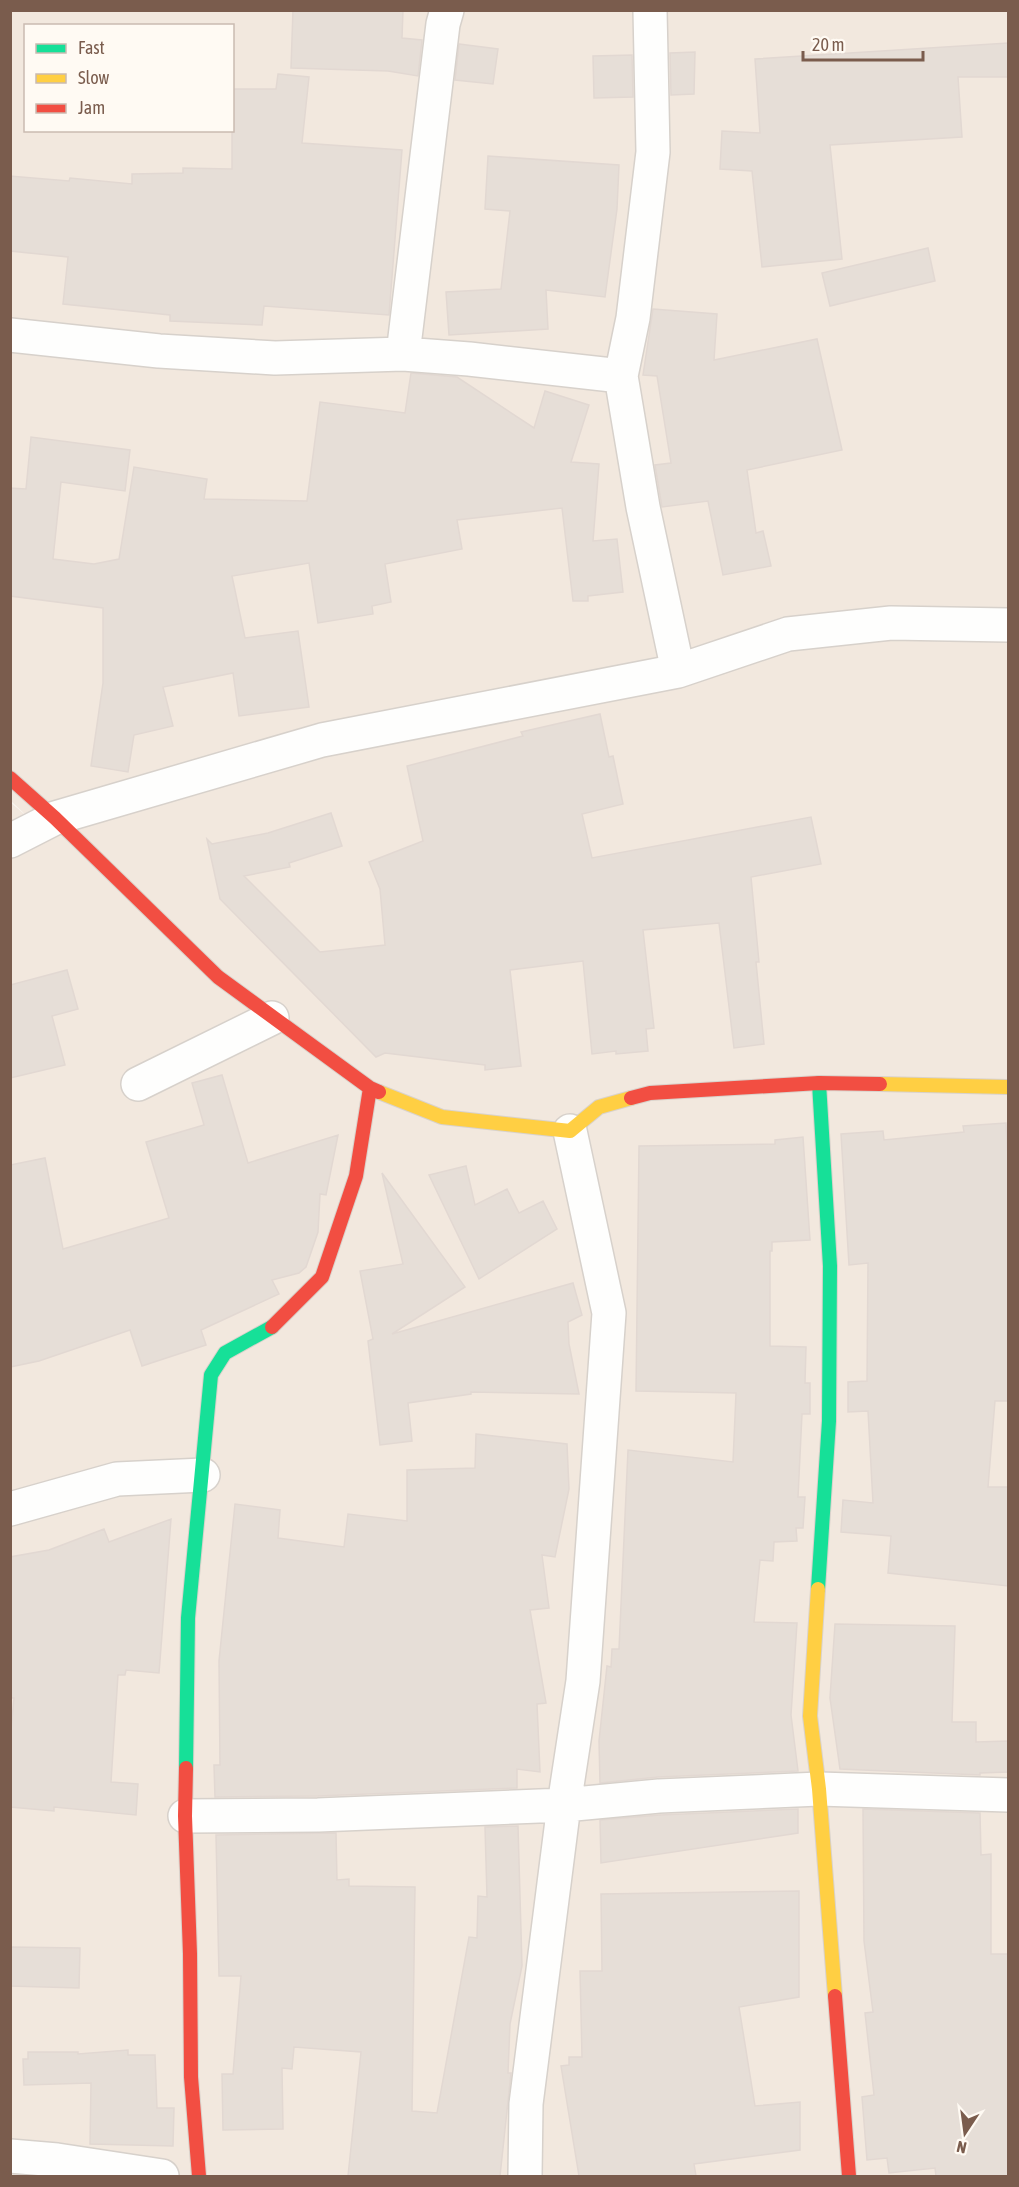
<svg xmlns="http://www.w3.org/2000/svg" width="1019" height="2187" viewBox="0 0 1019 2187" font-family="'Asap Condensed',sans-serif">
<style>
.residential{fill:#f2e8de;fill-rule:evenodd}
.building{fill:#e6ded7;stroke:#e2d8d2;stroke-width:1.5}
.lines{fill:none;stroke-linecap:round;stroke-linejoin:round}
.street-casing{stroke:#d7d1cb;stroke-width:36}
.fast-casing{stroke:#d9d2cb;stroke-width:16}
.slow-casing{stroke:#d9d2cb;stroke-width:16}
.jam-casing{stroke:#d9d2cb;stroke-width:16}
.street{stroke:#fefefd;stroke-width:33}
.fast{stroke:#16e098;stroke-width:14}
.slow{stroke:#ffcf43;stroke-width:14}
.jam{stroke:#f24e42;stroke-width:14}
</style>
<rect width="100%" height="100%" fill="#f9f5f0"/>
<path class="residential" d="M 11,11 L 1008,11 L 1008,2176 L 11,2176 L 10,802 L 30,819 L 10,800 ZM 26,26 L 232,26 L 232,130 L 26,130 Z"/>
<path class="building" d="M 293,10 L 403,10 L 402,38 L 422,40 L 418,76 L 388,71 L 291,68 Z
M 1008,43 L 1008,77 L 958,77 L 962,137 L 830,145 L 842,259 L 762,267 L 752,171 L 720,169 L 722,131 L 760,133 L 755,59 Z
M 459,44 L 498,49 L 493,84 L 455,80 Z
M 695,52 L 694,94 L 671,95 L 670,53 Z
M 632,55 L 633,97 L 594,98 L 593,56 Z
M 278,74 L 309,77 L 302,143 L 402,150 L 389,315 L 264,306 L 262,325 L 170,321 L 170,315 L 63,304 L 68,257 L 10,251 L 10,176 L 69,181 L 70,178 L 132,184 L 132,174 L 183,173 L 183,168 L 232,169 L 232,89 L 276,89 Z
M 488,156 L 619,165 L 617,209 L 605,297 L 546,290 L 548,329 L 449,335 L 446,292 L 501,289 L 510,211 L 485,209 Z
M 928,248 L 935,281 L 830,306 L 822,273 Z
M 653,309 L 717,314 L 714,360 L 817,339 L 842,450 L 747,470 L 756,533 L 763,531 L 771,566 L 723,575 L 708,501 L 662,507 L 655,465 L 671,463 L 657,376 L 643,375 Z
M 411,373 L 457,377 L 534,428 L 545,391 L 589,405 L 571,462 L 599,464 L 593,541 L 617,539 L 623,592 L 588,596 L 588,601 L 573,601 L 562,508 L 457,520 L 462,549 L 385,564 L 391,602 L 372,606 L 373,614 L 318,623 L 309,563 L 232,576 L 245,638 L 298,631 L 309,707 L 239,716 L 233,673 L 163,687 L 173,726 L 134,735 L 128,772 L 91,766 L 103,683 L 103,608 L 10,596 L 10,488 L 26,489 L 31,437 L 130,450 L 125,491 L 61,482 L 53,559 L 94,564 L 119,559 L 134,467 L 207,479 L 204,499 L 307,501 L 320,402 L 405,413 Z
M 600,714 L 609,757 L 613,756 L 623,804 L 582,814 L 592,858 L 811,817 L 821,864 L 751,877 L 759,962 L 756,962 L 764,1044 L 734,1048 L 719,923 L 643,930 L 654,1028 L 646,1029 L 648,1051 L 616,1054 L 616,1051 L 592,1054 L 583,961 L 510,970 L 521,1066 L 485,1070 L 485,1065 L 385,1053 L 376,1057 L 220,899 L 207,839 L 212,844 L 268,833 L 331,813 L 342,846 L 289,863 L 290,867 L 244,876 L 320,952 L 385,945 L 380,889 L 369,862 L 423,841 L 407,766 L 523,736 L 521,732 Z
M 67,970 L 78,1009 L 52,1016 L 65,1065 L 10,1078 L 10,985 Z
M 222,1075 L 248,1163 L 338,1135 L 326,1195 L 320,1194 L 318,1232 L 306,1267 L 299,1273 L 272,1280 L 279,1294 L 201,1330 L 206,1345 L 142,1366 L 130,1330 L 39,1361 L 10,1367 L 10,1165 L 45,1158 L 63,1249 L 169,1218 L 146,1142 L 204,1125 L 192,1083 Z
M 1006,1123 L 1008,1158 L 1008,1401 L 995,1401 L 988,1487 L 1008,1487 L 1008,1586 L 888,1573 L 891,1536 L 841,1532 L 843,1500 L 873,1503 L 868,1411 L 848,1412 L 848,1382 L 867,1381 L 868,1263 L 849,1265 L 841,1134 L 883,1131 L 884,1140 L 964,1132 L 963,1126 Z
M 803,1137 L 810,1240 L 772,1242 L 772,1251 L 770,1251 L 770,1346 L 806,1347 L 805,1383 L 810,1383 L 810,1414 L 802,1414 L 798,1497 L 805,1497 L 803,1528 L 796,1528 L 797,1541 L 774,1542 L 773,1561 L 760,1560 L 754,1622 L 797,1623 L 791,1715 L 798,1771 L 658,1777 L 600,1783 L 599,1741 L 607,1666 L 611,1667 L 612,1649 L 619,1649 L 628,1450 L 733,1462 L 736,1393 L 636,1391 L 639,1146 L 775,1144 L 775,1140 Z
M 466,1166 L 475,1205 L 507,1189 L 519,1213 L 543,1201 L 557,1229 L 479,1279 L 429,1175 Z
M 382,1173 L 465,1287 L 392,1334 L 573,1283 L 582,1315 L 568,1322 L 569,1344 L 579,1394 L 471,1392 L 471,1394 L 408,1403 L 412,1441 L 380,1445 L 368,1341 L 373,1339 L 360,1271 L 403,1264 Z
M 476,1434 L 567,1444 L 569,1489 L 555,1557 L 542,1555 L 549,1608 L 530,1610 L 546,1703 L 537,1704 L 540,1772 L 517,1769 L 517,1788 L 318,1796 L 215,1797 L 214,1765 L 220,1765 L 219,1661 L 235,1504 L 280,1510 L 278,1538 L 344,1547 L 348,1514 L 407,1521 L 407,1470 L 475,1468 Z
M 171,1519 L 159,1673 L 126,1670 L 125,1675 L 118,1675 L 111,1782 L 138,1784 L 136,1815 L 54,1807 L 54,1811 L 10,1807 L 10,1740 L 14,1698 L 10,1698 L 10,1557 L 49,1550 L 104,1529 L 109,1542 Z
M 835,1624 L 955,1626 L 952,1722 L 976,1722 L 976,1742 L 1008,1741 L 1008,1772 L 980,1773 L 980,1775 L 840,1769 L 830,1698 Z
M 798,1809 L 798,1833 L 601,1863 L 600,1820 L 660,1815 Z
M 863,1809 L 980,1813 L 981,1855 L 991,1854 L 991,1954 L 1008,1954 L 1008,2176 L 936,2176 L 935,2168 L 889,2173 L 887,2158 L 867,2160 L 862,2097 L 874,2095 L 865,2013 L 873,2012 L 864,1941 Z
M 518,1826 L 522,1966 L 510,2024 L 508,2073 L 511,2073 L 500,2176 L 348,2176 L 361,2052 L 294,2047 L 292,2069 L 282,2068 L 283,2129 L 223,2130 L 222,2074 L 233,2074 L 241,1976 L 219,1976 L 216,1835 L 336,1833 L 337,1880 L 349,1879 L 349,1886 L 415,1887 L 412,2111 L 437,2113 L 469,1937 L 477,1938 L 478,1896 L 487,1897 L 485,1827 Z
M 799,1891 L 799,1997 L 739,2007 L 755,2106 L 800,2102 L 800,2150 L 694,2164 L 696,2176 L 579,2176 L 561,2066 L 569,2065 L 569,2057 L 582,2057 L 580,1971 L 602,1971 L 601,1894 Z
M 10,1947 L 80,1948 L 79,1988 L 10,1986 Z
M 128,2050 L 128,2055 L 155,2055 L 157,2108 L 174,2108 L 173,2146 L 90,2144 L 91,2083 L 24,2085 L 23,2059 L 28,2059 L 28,2052 L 78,2052 L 78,2054 Z"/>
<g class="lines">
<g class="street-casing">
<path id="street" d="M 650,10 L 653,152 L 633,318 L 621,376 L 643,507 L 678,671
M 10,335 L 159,351 L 275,358 L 403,354 L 469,359 L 621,376
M 403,354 L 443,24 L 447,10
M 10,841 L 55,818 L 322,740 L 678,671 L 788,634 L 891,623 L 1008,625
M 138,1084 L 272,1018
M 10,1509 L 117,1479 L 203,1475
M 185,1816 L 318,1815 L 564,1805 L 659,1796 L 819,1789 L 1008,1795
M 10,2156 L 57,2160 L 162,2176
M 525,2176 L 526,2104 L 564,1805 L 583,1681 L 609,1313 L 570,1131"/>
</g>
<g class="fast-casing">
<path id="fast" d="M 818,1589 L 829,1421 L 830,1266 L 819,1083
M 186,1768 L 188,1618 L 211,1375 L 225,1353 L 272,1327"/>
</g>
<g class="slow-casing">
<path id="slow" d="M 880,1084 L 1008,1087
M 379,1092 L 442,1117 L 570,1131 L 599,1107 L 631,1098
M 818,1589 L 810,1716 L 819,1789 L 835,1996"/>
</g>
<g class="jam-casing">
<path id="jam" d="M 10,778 L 55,818 L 218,977 L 370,1088 L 379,1092
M 631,1098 L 650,1093 L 819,1083 L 880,1084
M 272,1327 L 322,1277 L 356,1176 L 370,1088
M 186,1768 L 185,1816 L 190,1954 L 191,2077 L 199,2176
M 835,1996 L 849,2176"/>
</g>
<use href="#street" class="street"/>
<use href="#fast" class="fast"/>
<use href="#slow" class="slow"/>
<use href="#jam" class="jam"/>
</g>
<rect width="1019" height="2187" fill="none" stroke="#7a5c4d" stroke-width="24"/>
<rect x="24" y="24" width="210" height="108" fill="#fffaf3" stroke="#cabbb1" stroke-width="1.5"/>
<rect x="36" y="44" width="30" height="9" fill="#16e098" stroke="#cabbb1" stroke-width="1.5"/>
<text x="78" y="54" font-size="18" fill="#7a5c4d">Fast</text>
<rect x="36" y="74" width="30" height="9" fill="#ffcf43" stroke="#cabbb1" stroke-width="1.5"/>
<text x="78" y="84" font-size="18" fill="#7a5c4d">Slow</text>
<rect x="36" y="104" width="30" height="9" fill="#f24e42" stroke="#cabbb1" stroke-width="1.5"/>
<text x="78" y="114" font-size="18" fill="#7a5c4d">Jam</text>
<g transform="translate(965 2133) rotate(193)" stroke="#fffaf3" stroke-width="4.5" paint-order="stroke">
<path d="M0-4.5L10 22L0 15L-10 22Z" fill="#7a5c4d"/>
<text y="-9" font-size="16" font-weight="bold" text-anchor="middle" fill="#7a5c4d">N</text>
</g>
<path d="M803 51v9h120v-9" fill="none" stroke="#7a5c4d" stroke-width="3"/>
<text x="812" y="51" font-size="18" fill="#7a5c4d" stroke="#fffaf3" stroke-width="4.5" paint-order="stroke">20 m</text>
</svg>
